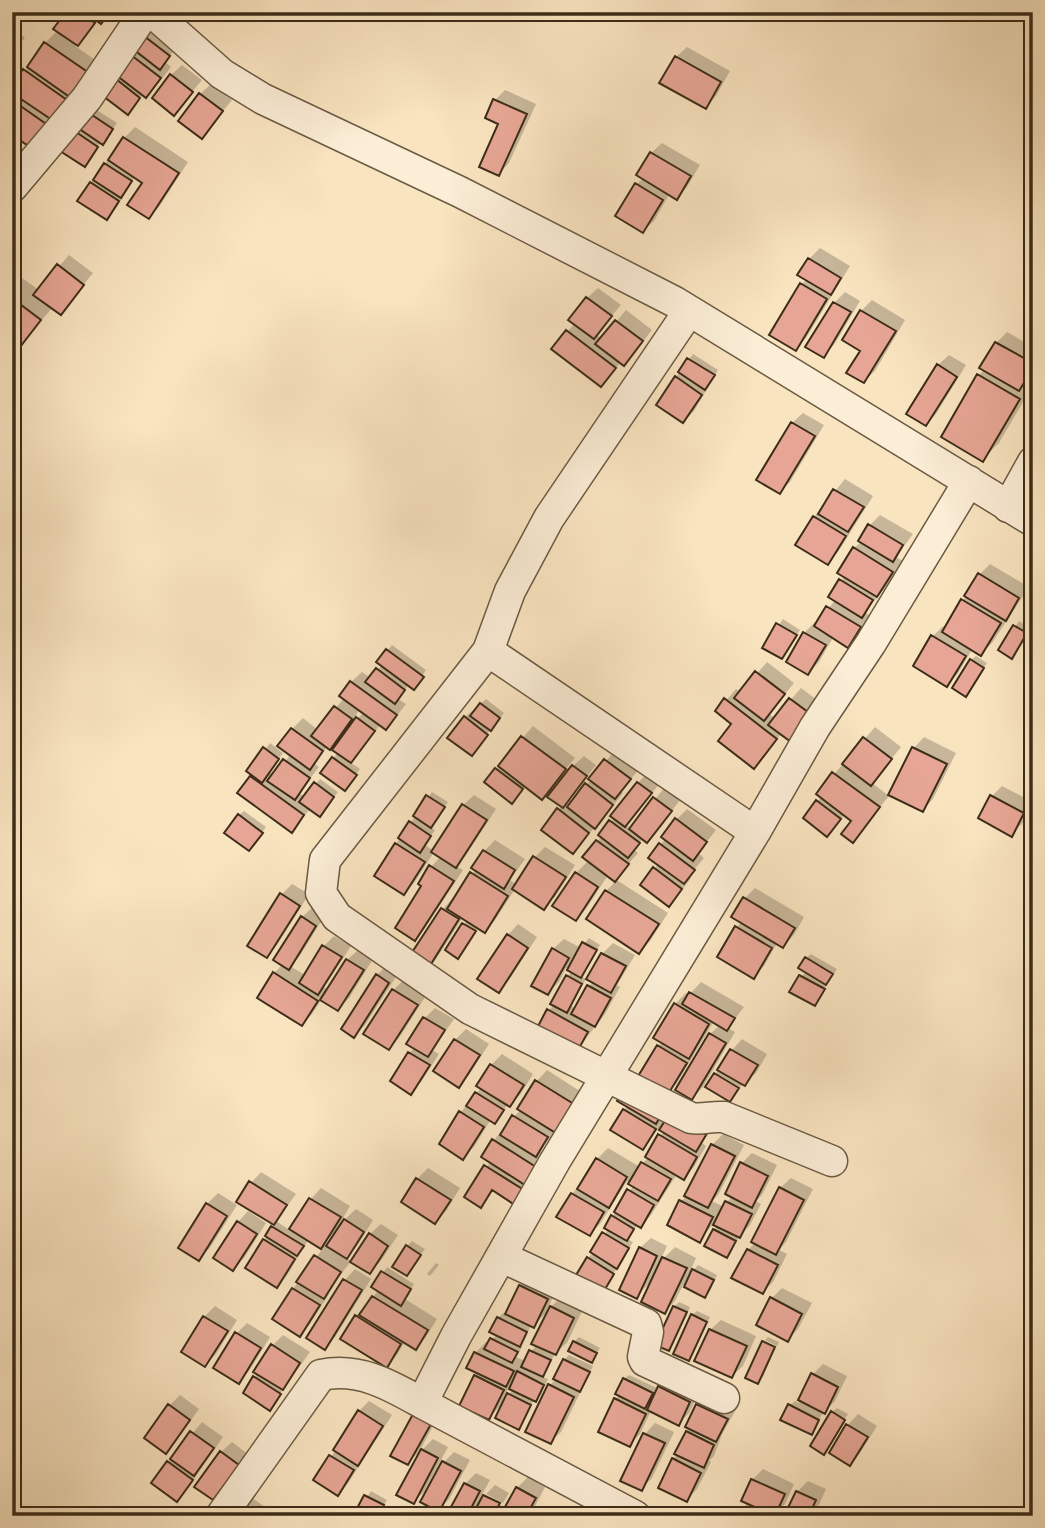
<svg xmlns="http://www.w3.org/2000/svg" width="1045" height="1528" viewBox="0 0 1045 1528" font-family="'Libre Bodoni',serif">
<style>
.shadow{fill:#0003;fill-rule:evenodd}
.building{fill:#e7a695;stroke:#3c2c18;stroke-width:2}
.lines{fill:none;stroke-linecap:round;stroke-linejoin:round}
.minor-casing{stroke:#6b5a42;stroke-width:33}
.minor{stroke:#fbedd6;stroke-width:30}
</style>
<rect width="100%" height="100%" fill="#f9e4c0"/>
<filter id="stains"><feTurbulence type="fractalNoise" baseFrequency=".00286" numOctaves="4"/><feColorMatrix values="0 0 0 0 .2 0 0 0 0 .09 0 0 0 0 .02 0 0 0 .5 -.17"/></filter>
<radialGradient id="worn" r=".72"><stop offset=".6" stop-color="#630" stop-opacity="0"/><stop offset="1" stop-color="#630" stop-opacity=".3"/></radialGradient>
<path class="shadow" d="M 68,12 L 110,12 L 101,21 L 98,19 L 75,46 L 101,64 L 43,136 L 12,132 L 12,82 L 15,84 L 45,43 L 58,30 Z
M 12,25 L 25,38 L 12,51 Z
M 150,32 L 174,50 L 165,62 L 171,67 L 157,85 L 146,96 L 143,93 L 132,108 L 117,80 Z
M 687,47 L 730,71 L 716,96 L 706,107 L 676,57 Z
M 182,65 L 202,80 L 174,113 L 171,75 Z
M 211,84 L 232,100 L 202,136 L 200,94 Z
M 505,90 L 536,104 L 509,163 L 499,174 L 501,124 L 495,100 Z
M 95,109 L 117,123 L 107,138 L 101,142 L 89,160 L 62,150 Z
M 135,127 L 188,162 L 159,207 L 149,217 L 144,182 L 135,176 L 117,207 L 106,218 L 91,183 L 124,138 Z
M 662,143 L 700,165 L 687,187 L 677,197 L 670,193 L 654,221 L 643,231 L 637,184 L 643,178 L 651,153 Z
M 820,248 L 850,266 L 806,338 L 796,349 L 802,284 L 807,279 L 809,259 Z
M 69,255 L 93,273 L 60,313 L 53,307 L 20,345 L 12,339 L 12,271 L 39,290 Z
M 598,288 L 621,305 L 596,334 L 602,339 L 626,310 L 652,330 L 634,353 L 621,362 L 601,385 L 553,348 L 575,323 L 587,298 Z
M 845,292 L 860,301 L 834,345 L 823,356 L 808,346 L 834,303 Z
M 872,300 L 905,320 L 875,371 L 864,381 L 861,311 Z
M 1007,332 L 1033,347 L 1033,373 L 1029,379 L 1033,381 L 1033,385 L 999,443 L 983,459 L 979,375 L 985,369 L 996,343 Z
M 693,354 L 718,370 L 694,411 L 683,421 L 676,377 Z
M 949,355 L 966,365 L 936,414 L 926,424 L 938,365 Z
M 803,413 L 824,425 L 790,482 L 780,492 L 792,423 Z
M 845,479 L 873,496 L 838,552 L 828,562 L 814,517 Z
M 880,515 L 913,534 L 896,557 L 903,561 L 888,585 L 865,612 L 870,616 L 858,635 L 848,645 L 834,636 L 819,662 L 808,673 L 804,633 L 815,622 L 817,624 L 835,600 L 854,548 L 862,541 L 870,525 Z
M 990,564 L 1029,587 L 992,643 L 981,653 L 973,648 L 957,675 L 946,685 L 933,636 L 943,626 L 946,628 L 980,574 Z
M 783,619 L 800,630 L 782,657 L 765,647 Z
M 1019,621 L 1031,628 L 1016,652 L 1000,650 Z
M 392,645 L 426,670 L 416,685 L 409,684 L 398,699 L 406,704 L 396,717 L 385,728 L 381,724 L 350,762 L 360,769 L 349,784 L 333,758 L 339,752 L 345,735 L 343,734 L 330,747 L 328,746 L 314,763 L 319,767 L 299,793 L 305,797 L 320,779 L 338,792 L 324,810 L 311,808 L 291,831 L 240,793 L 254,775 L 249,771 L 270,743 L 283,753 L 269,772 L 274,775 L 291,754 L 280,746 L 292,729 L 303,718 L 318,730 L 344,698 L 351,682 L 362,672 L 371,678 L 383,664 L 388,650 ZM 360,709 L 364,712 L 354,722 L 352,721 Z
M 976,656 L 987,663 L 966,695 L 971,660 Z
M 767,662 L 794,683 L 769,714 L 775,718 L 801,688 L 821,703 L 782,733 L 754,766 L 734,723 L 717,711 L 736,689 L 741,692 Z
M 486,699 L 504,713 L 471,754 L 465,717 Z
M 533,726 L 575,758 L 542,797 L 526,785 L 517,796 L 496,769 Z
M 875,727 L 901,747 L 872,783 L 889,796 L 853,840 L 854,820 L 845,814 L 832,830 L 817,801 L 822,797 L 818,793 Z
M 924,737 L 956,753 L 933,799 L 923,810 L 914,748 Z
M 616,749 L 640,768 L 620,792 L 623,793 L 605,816 L 572,852 L 558,810 L 562,806 L 573,766 L 584,756 L 596,765 L 569,799 L 573,802 Z
M 648,772 L 661,782 L 626,825 L 631,829 L 665,787 L 681,799 L 657,830 L 647,841 L 643,838 L 634,850 L 638,853 L 615,879 L 668,913 L 650,941 L 639,951 L 588,919 L 606,891 L 616,881 L 608,875 L 586,909 L 576,919 L 576,873 L 589,860 L 584,857 L 602,836 L 638,783 Z
M 1002,786 L 1033,802 L 1022,824 L 1011,834 L 992,796 Z
M 432,792 L 448,802 L 430,827 L 435,830 L 425,845 L 434,851 L 463,805 L 474,795 L 496,809 L 466,855 L 456,866 L 463,870 L 425,928 L 415,939 L 424,885 L 431,867 L 441,856 L 434,852 L 414,883 L 404,893 L 396,844 Z
M 687,809 L 716,830 L 698,853 L 704,858 L 689,876 L 691,878 L 679,894 L 669,904 L 654,869 L 659,864 L 651,857 L 666,838 L 677,819 Z
M 244,811 L 266,827 L 254,844 L 239,815 Z
M 495,840 L 525,859 L 510,880 L 517,885 L 535,857 L 545,847 L 575,865 L 555,897 L 544,907 L 515,889 L 495,920 L 484,931 L 478,927 L 463,952 L 448,950 L 467,920 L 463,917 L 436,959 L 426,970 L 410,960 L 443,909 L 453,898 L 455,899 L 476,869 L 484,851 Z
M 292,884 L 309,894 L 277,945 L 267,956 L 282,894 Z
M 755,888 L 804,917 L 794,935 L 783,946 L 777,943 L 764,966 L 754,976 L 737,927 L 742,922 L 744,899 Z
M 313,907 L 325,915 L 299,957 L 290,966 L 305,975 L 324,946 L 334,936 L 351,946 L 324,987 L 328,990 L 347,960 L 358,950 L 373,959 L 349,998 L 338,1009 L 322,999 L 312,1014 L 302,1024 L 259,997 L 274,973 L 283,964 L 302,917 Z
M 518,924 L 537,937 L 509,980 L 498,991 L 508,935 Z
M 589,938 L 600,945 L 581,976 L 586,979 L 571,1006 L 576,1009 L 593,981 L 602,954 L 613,943 L 635,955 L 617,985 L 620,987 L 605,1014 L 577,1050 L 549,1010 L 555,1004 L 568,976 L 572,971 L 566,968 L 559,982 L 548,993 L 553,949 L 564,939 L 581,948 Z
M 811,954 L 837,969 L 814,1004 L 792,991 L 806,971 L 806,958 Z
M 387,965 L 399,972 L 365,1025 L 354,1036 L 377,975 Z
M 404,980 L 427,994 L 399,1038 L 389,1048 L 393,990 Z
M 701,982 L 744,1007 L 728,1028 L 735,1032 L 703,1087 L 692,1098 L 710,1034 L 720,1025 L 714,1021 L 677,1083 L 667,1093 L 658,1046 L 663,1042 L 675,1004 L 686,993 L 689,995 Z
M 435,1008 L 454,1019 L 432,1050 L 439,1054 L 421,1082 L 411,1093 L 409,1053 L 415,1047 L 425,1018 Z
M 466,1029 L 489,1044 L 469,1075 L 459,1085 L 435,1071 L 455,1040 Z
M 742,1039 L 767,1054 L 756,1073 L 740,1087 L 716,1073 L 732,1050 Z
M 502,1054 L 533,1074 L 520,1095 L 509,1105 L 508,1104 L 499,1117 L 491,1119 L 474,1147 L 463,1157 L 441,1144 L 461,1112 L 481,1088 L 491,1065 Z
M 547,1070 L 586,1095 L 539,1151 L 546,1156 L 525,1192 L 494,1190 L 480,1206 L 466,1197 L 491,1161 L 494,1140 L 521,1109 L 537,1081 Z
M 628,1106 L 715,1124 L 702,1143 L 706,1146 L 694,1167 L 683,1178 L 677,1174 L 651,1215 L 641,1226 L 638,1224 L 627,1239 L 633,1242 L 604,1289 L 588,1258 L 594,1252 L 609,1228 L 612,1217 L 634,1185 L 627,1181 L 600,1224 L 589,1234 L 559,1216 L 572,1194 L 583,1182 L 597,1159 L 608,1148 L 640,1167 L 648,1157 L 664,1131 L 659,1128 L 643,1147 L 624,1110 Z
M 723,1134 L 744,1145 L 718,1195 L 712,1201 L 724,1207 L 732,1196 L 742,1163 L 752,1153 L 777,1165 L 762,1195 L 756,1201 L 761,1204 L 750,1225 L 739,1237 L 727,1256 L 714,1230 L 718,1225 L 714,1223 L 700,1240 L 681,1201 L 686,1197 L 712,1145 Z
M 428,1168 L 460,1188 L 446,1211 L 435,1222 L 417,1179 Z
M 261,1172 L 296,1194 L 276,1221 L 291,1231 L 311,1199 L 321,1188 L 350,1206 L 339,1225 L 356,1209 L 373,1220 L 357,1246 L 345,1258 L 351,1261 L 327,1293 L 329,1294 L 310,1324 L 300,1335 L 293,1289 L 323,1248 L 309,1239 L 287,1275 L 276,1286 L 264,1240 L 276,1224 L 239,1201 L 251,1183 ZM 337,1230 L 328,1247 L 323,1244 Z
M 791,1178 L 813,1189 L 786,1242 L 779,1250 L 787,1254 L 773,1282 L 763,1292 L 748,1250 L 755,1243 L 780,1188 Z
M 218,1193 L 237,1205 L 209,1249 L 198,1259 L 180,1248 L 207,1204 Z
M 248,1211 L 266,1223 L 244,1258 L 233,1268 L 238,1222 Z
M 381,1224 L 398,1235 L 380,1262 L 370,1272 L 370,1234 Z
M 651,1238 L 667,1246 L 659,1263 L 675,1247 L 696,1258 L 688,1276 L 698,1265 L 717,1275 L 710,1291 L 705,1295 L 683,1285 L 675,1301 L 664,1312 L 652,1281 L 636,1296 L 640,1248 Z
M 412,1241 L 425,1249 L 407,1274 L 407,1246 Z
M 436,1263 L 439,1265 L 430,1276 L 427,1274 Z
M 387,1267 L 414,1284 L 405,1299 L 437,1319 L 426,1337 L 415,1348 L 405,1341 L 397,1355 L 386,1366 L 356,1316 L 379,1290 L 373,1287 Z
M 355,1269 L 371,1279 L 335,1337 L 325,1348 L 309,1337 L 345,1280 Z
M 531,1276 L 557,1288 L 546,1312 L 562,1296 L 584,1307 L 567,1343 L 555,1353 L 547,1370 L 541,1376 L 548,1379 L 541,1395 L 534,1399 L 523,1423 L 519,1428 L 504,1403 L 488,1418 L 475,1376 L 479,1372 L 475,1353 L 486,1342 L 489,1344 L 497,1334 L 498,1318 L 503,1313 L 507,1315 L 520,1286 ZM 549,1310 L 537,1344 L 525,1361 L 516,1357 L 522,1347 L 519,1345 L 524,1340 L 531,1325 L 533,1326 ZM 509,1387 L 514,1389 L 504,1399 L 503,1399 Z
M 782,1288 L 812,1303 L 798,1329 L 788,1339 L 771,1299 Z
M 679,1302 L 690,1307 L 673,1344 L 668,1349 L 674,1307 Z
M 215,1306 L 237,1320 L 216,1354 L 205,1365 L 183,1351 L 204,1317 Z
M 697,1311 L 710,1317 L 693,1354 L 688,1359 L 692,1315 Z
M 721,1320 L 756,1336 L 743,1366 L 732,1376 L 710,1330 Z
M 247,1323 L 270,1337 L 249,1371 L 238,1382 L 237,1333 Z
M 283,1335 L 310,1352 L 270,1408 L 255,1377 L 272,1346 Z
M 579,1337 L 600,1348 L 591,1361 L 574,1342 Z
M 768,1337 L 779,1342 L 777,1346 L 765,1340 Z
M 763,1343 L 775,1349 L 763,1377 L 758,1382 Z
M 569,1355 L 593,1366 L 561,1432 L 550,1442 L 550,1385 L 556,1379 L 564,1360 Z
M 823,1364 L 847,1376 L 835,1401 L 822,1414 L 816,1428 L 811,1433 L 790,1405 L 795,1401 L 799,1403 L 812,1375 Z
M 629,1375 L 659,1389 L 670,1377 L 700,1391 L 689,1413 L 678,1424 L 651,1411 L 640,1434 L 629,1445 L 615,1399 L 620,1395 L 624,1379 Z
M 708,1394 L 737,1408 L 722,1434 L 714,1456 L 709,1461 L 711,1462 L 697,1489 L 687,1500 L 673,1459 L 678,1454 L 687,1432 L 691,1428 L 697,1405 Z
M 180,1395 L 199,1409 L 176,1441 L 166,1452 L 170,1405 Z
M 369,1401 L 392,1415 L 348,1483 L 338,1494 L 315,1479 L 336,1450 L 359,1411 Z
M 837,1408 L 848,1414 L 824,1452 L 832,1412 Z
M 440,1413 L 419,1452 L 408,1463 L 393,1455 Z
M 858,1414 L 877,1426 L 860,1453 L 850,1464 L 848,1425 Z
M 202,1422 L 223,1437 L 187,1489 L 177,1500 L 168,1462 Z
M 655,1423 L 674,1432 L 652,1478 L 641,1489 L 623,1480 L 645,1434 Z
M 433,1439 L 448,1447 L 424,1492 L 413,1502 L 421,1451 Z
M 232,1442 L 248,1454 L 224,1488 L 213,1498 L 221,1452 Z
M 454,1452 L 470,1460 L 449,1499 L 439,1510 L 444,1462 Z
M 763,1469 L 794,1484 L 785,1504 L 774,1514 L 762,1509 L 759,1516 L 737,1516 L 748,1502 L 752,1480 Z
M 476,1473 L 490,1480 L 479,1500 L 486,1495 L 486,1498 L 502,1506 L 497,1516 L 448,1516 L 465,1484 Z
M 528,1477 L 545,1487 L 530,1516 L 502,1516 L 517,1488 Z
M 808,1481 L 826,1489 L 814,1516 L 786,1516 L 797,1492 Z
M 495,1485 L 509,1493 L 503,1503 L 486,1494 Z
M 371,1491 L 387,1500 L 378,1516 L 355,1516 Z
M 245,1493 L 265,1507 L 259,1516 L 226,1516 Z"/>
<path class="building" d="M 66,12 L 79,12 L 95,23 L 78,46 L 53,29 Z
M 85,12 L 110,12 L 101,24 Z
M 144,36 L 170,56 L 160,70 L 133,49 Z
M 44,42 L 92,75 L 74,100 L 27,67 Z
M 131,55 L 161,78 L 146,98 L 116,75 Z
M 675,56 L 721,82 L 706,109 L 659,83 Z
M 23,69 L 67,100 L 52,120 L 12,93 L 12,85 Z
M 170,74 L 193,92 L 174,116 L 152,98 Z
M 116,79 L 140,98 L 128,115 L 103,96 Z
M 199,93 L 223,111 L 202,139 L 178,121 Z
M 493,99 L 527,114 L 499,176 L 479,167 L 498,124 L 485,118 Z
M 12,100 L 49,126 L 33,149 L 12,135 Z
M 89,113 L 113,129 L 103,145 L 78,128 Z
M 73,130 L 98,147 L 85,167 L 60,151 Z
M 123,137 L 179,173 L 149,219 L 127,205 L 142,183 L 108,160 Z
M 650,152 L 691,176 L 677,200 L 636,175 Z
M 104,163 L 132,181 L 121,198 L 93,180 Z
M 90,182 L 119,201 L 107,220 L 77,201 Z
M 635,183 L 663,200 L 643,233 L 615,216 Z
M 808,258 L 841,278 L 831,295 L 797,275 Z
M 57,264 L 84,285 L 61,315 L 33,295 Z
M 800,283 L 827,299 L 796,351 L 769,335 Z
M 586,297 L 612,316 L 594,339 L 568,320 Z
M 12,298 L 41,320 L 20,347 L 12,341 Z
M 833,302 L 851,312 L 824,358 L 805,347 Z
M 860,310 L 896,331 L 864,383 L 846,373 L 860,351 L 842,340 Z
M 615,320 L 643,341 L 624,366 L 595,344 Z
M 566,330 L 616,368 L 601,387 L 551,349 Z
M 995,342 L 1033,363 L 1033,368 L 1019,391 L 979,368 Z
M 687,358 L 715,375 L 705,390 L 678,372 Z
M 937,364 L 957,377 L 926,426 L 906,414 Z
M 977,374 L 1020,399 L 983,462 L 941,437 Z
M 675,376 L 702,395 L 683,423 L 656,405 Z
M 791,422 L 815,436 L 780,494 L 756,480 Z
M 833,489 L 864,507 L 848,532 L 818,514 Z
M 813,516 L 846,536 L 828,565 L 795,545 Z
M 868,524 L 903,545 L 893,562 L 858,541 Z
M 853,547 L 893,572 L 877,597 L 837,573 Z
M 978,573 L 1019,598 L 1006,621 L 964,596 Z
M 839,579 L 873,600 L 862,618 L 828,597 Z
M 961,599 L 1001,623 L 981,656 L 942,632 Z
M 826,606 L 861,627 L 848,648 L 814,626 Z
M 776,623 L 797,635 L 782,659 L 762,648 Z
M 1013,625 L 1027,633 L 1012,659 L 998,650 Z
M 803,632 L 826,645 L 808,675 L 786,662 Z
M 931,635 L 966,656 L 947,687 L 913,666 Z
M 386,649 L 424,677 L 414,690 L 376,662 Z
M 970,659 L 984,668 L 966,697 L 952,688 Z
M 376,668 L 405,690 L 395,704 L 365,682 Z
M 755,671 L 785,694 L 764,721 L 734,698 Z
M 350,681 L 397,715 L 386,730 L 339,696 Z
M 724,698 L 777,739 L 754,769 L 718,741 L 731,724 L 715,711 Z
M 789,698 L 812,715 L 791,742 L 768,725 Z
M 480,703 L 500,718 L 491,731 L 470,716 Z
M 334,706 L 352,719 L 330,750 L 311,736 Z
M 464,716 L 488,735 L 472,756 L 447,738 Z
M 356,717 L 375,731 L 351,763 L 332,750 Z
M 291,728 L 323,751 L 310,770 L 277,746 Z
M 521,736 L 566,769 L 542,800 L 498,766 Z
M 863,737 L 892,759 L 871,786 L 842,764 Z
M 263,747 L 279,759 L 262,783 L 246,771 Z
M 912,747 L 947,764 L 923,812 L 888,795 Z
M 332,757 L 357,775 L 345,791 L 320,773 Z
M 283,759 L 310,778 L 295,800 L 267,781 Z
M 604,759 L 631,779 L 615,799 L 588,779 Z
M 572,765 L 587,776 L 563,808 L 547,797 Z
M 495,768 L 523,789 L 512,804 L 484,782 Z
M 832,772 L 880,807 L 853,843 L 841,834 L 851,821 L 816,794 Z
M 250,776 L 304,815 L 292,833 L 237,793 Z
M 314,782 L 334,797 L 320,817 L 299,802 Z
M 637,782 L 652,793 L 625,827 L 610,816 Z
M 585,783 L 613,805 L 595,829 L 567,807 Z
M 426,795 L 445,807 L 431,828 L 413,816 Z
M 990,795 L 1024,813 L 1012,837 L 978,818 Z
M 653,797 L 672,811 L 647,843 L 629,829 Z
M 816,800 L 841,819 L 827,837 L 803,818 Z
M 462,804 L 487,820 L 456,868 L 431,852 Z
M 557,808 L 589,833 L 573,854 L 541,830 Z
M 238,814 L 263,833 L 249,851 L 224,833 Z
M 675,818 L 707,842 L 693,861 L 661,837 Z
M 609,820 L 640,843 L 628,858 L 598,835 Z
M 409,821 L 431,836 L 420,853 L 398,838 Z
M 596,840 L 629,864 L 615,882 L 582,857 Z
M 395,843 L 425,862 L 404,895 L 374,876 Z
M 659,843 L 695,870 L 684,884 L 648,858 Z
M 483,850 L 515,870 L 504,889 L 471,868 Z
M 533,856 L 566,877 L 544,910 L 512,889 Z
M 429,865 L 454,881 L 415,941 L 395,928 L 421,886 L 418,884 Z
M 653,867 L 682,889 L 669,907 L 640,885 Z
M 470,872 L 508,896 L 485,933 L 447,909 Z
M 575,872 L 598,887 L 576,921 L 552,906 Z
M 605,890 L 659,924 L 639,954 L 586,919 Z
M 280,893 L 300,906 L 267,958 L 247,946 Z
M 743,897 L 795,928 L 783,948 L 731,917 Z
M 441,908 L 459,919 L 426,972 L 407,960 Z
M 301,916 L 316,926 L 289,970 L 273,960 Z
M 462,923 L 476,931 L 458,959 L 445,950 Z
M 735,926 L 772,948 L 754,979 L 717,957 Z
M 507,934 L 528,948 L 499,993 L 477,979 Z
M 582,942 L 597,950 L 581,978 L 567,970 Z
M 322,945 L 342,957 L 318,995 L 299,983 Z
M 552,948 L 569,958 L 548,995 L 531,986 Z
M 601,953 L 626,966 L 611,993 L 586,979 Z
M 805,957 L 833,974 L 826,985 L 798,968 Z
M 346,959 L 364,970 L 338,1011 L 320,1000 Z
M 273,972 L 318,1001 L 302,1026 L 257,998 Z
M 376,974 L 389,983 L 354,1038 L 341,1029 Z
M 566,975 L 582,984 L 567,1013 L 550,1004 Z
M 799,975 L 825,989 L 815,1006 L 789,992 Z
M 587,985 L 611,998 L 595,1027 L 571,1014 Z
M 392,989 L 418,1005 L 389,1050 L 363,1034 Z
M 689,992 L 735,1018 L 727,1031 L 682,1004 Z
M 674,1003 L 709,1024 L 689,1059 L 653,1038 Z
M 547,1009 L 588,1032 L 577,1052 L 536,1030 Z
M 423,1017 L 445,1030 L 428,1057 L 406,1044 Z
M 709,1033 L 726,1043 L 692,1100 L 675,1090 Z
M 454,1039 L 480,1055 L 459,1088 L 433,1071 Z
M 657,1045 L 687,1063 L 667,1096 L 637,1078 Z
M 730,1049 L 758,1065 L 745,1086 L 717,1070 Z
M 408,1052 L 430,1065 L 411,1095 L 390,1081 Z
M 490,1064 L 524,1085 L 510,1107 L 476,1086 Z
M 714,1073 L 739,1088 L 730,1102 L 705,1087 Z
M 535,1080 L 577,1106 L 559,1135 L 517,1109 Z
M 625,1087 L 664,1110 L 656,1124 L 617,1101 Z
M 475,1092 L 504,1110 L 495,1124 L 466,1106 Z
M 623,1109 L 656,1129 L 643,1150 L 610,1130 Z
M 459,1111 L 484,1127 L 463,1160 L 439,1144 Z
M 670,1113 L 706,1135 L 696,1152 L 659,1130 Z
M 512,1115 L 548,1137 L 536,1157 L 500,1135 Z
M 658,1134 L 697,1157 L 684,1180 L 645,1157 Z
M 492,1139 L 536,1167 L 525,1185 L 481,1157 Z
M 711,1144 L 735,1156 L 708,1208 L 684,1196 Z
M 596,1158 L 627,1177 L 609,1208 L 577,1189 Z
M 641,1162 L 671,1179 L 658,1201 L 628,1184 Z
M 740,1162 L 768,1176 L 752,1208 L 725,1194 Z
M 484,1165 L 524,1190 L 515,1205 L 492,1190 L 481,1208 L 464,1197 Z
M 416,1178 L 451,1200 L 435,1224 L 401,1202 Z
M 249,1181 L 287,1205 L 274,1225 L 236,1202 Z
M 779,1187 L 804,1200 L 776,1255 L 751,1242 Z
M 627,1189 L 654,1205 L 641,1228 L 614,1212 Z
M 571,1193 L 604,1212 L 590,1236 L 556,1217 Z
M 309,1198 L 341,1217 L 321,1249 L 289,1229 Z
M 679,1200 L 713,1217 L 700,1243 L 667,1225 Z
M 725,1201 L 752,1214 L 740,1238 L 713,1225 Z
M 206,1203 L 227,1216 L 199,1261 L 178,1248 Z
M 611,1215 L 634,1229 L 627,1241 L 604,1228 Z
M 344,1219 L 364,1232 L 347,1259 L 326,1246 Z
M 237,1221 L 257,1234 L 233,1271 L 213,1258 Z
M 271,1226 L 304,1246 L 297,1256 L 265,1236 Z
M 713,1229 L 736,1241 L 727,1258 L 704,1246 Z
M 602,1232 L 629,1248 L 617,1269 L 590,1252 Z
M 369,1233 L 388,1246 L 370,1274 L 350,1262 Z
M 263,1239 L 295,1259 L 277,1288 L 245,1268 Z
M 406,1245 L 421,1255 L 407,1276 L 392,1267 Z
M 639,1247 L 657,1256 L 637,1299 L 619,1290 Z
M 747,1249 L 778,1265 L 763,1294 L 731,1278 Z
M 314,1255 L 341,1272 L 324,1299 L 296,1282 Z
M 587,1257 L 614,1274 L 604,1291 L 576,1275 Z
M 662,1257 L 687,1268 L 665,1314 L 641,1302 Z
M 692,1269 L 714,1280 L 705,1298 L 684,1287 Z
M 381,1271 L 411,1289 L 401,1306 L 371,1287 Z
M 343,1279 L 362,1290 L 325,1350 L 306,1338 Z
M 519,1285 L 548,1299 L 534,1328 L 505,1314 Z
M 292,1288 L 320,1305 L 300,1337 L 272,1319 Z
M 372,1296 L 428,1330 L 416,1350 L 359,1315 Z
M 770,1297 L 802,1314 L 788,1342 L 756,1325 Z
M 550,1306 L 574,1318 L 556,1355 L 531,1344 Z
M 673,1306 L 687,1312 L 669,1351 L 655,1345 Z
M 691,1314 L 707,1322 L 689,1361 L 673,1354 Z
M 355,1315 L 401,1344 L 387,1368 L 340,1339 Z
M 203,1316 L 228,1331 L 205,1367 L 181,1352 Z
M 497,1317 L 527,1332 L 520,1347 L 489,1332 Z
M 709,1329 L 747,1346 L 732,1378 L 694,1361 Z
M 235,1332 L 261,1348 L 239,1384 L 213,1368 Z
M 490,1338 L 518,1352 L 512,1363 L 484,1349 Z
M 573,1341 L 597,1353 L 592,1363 L 568,1351 Z
M 762,1341 L 775,1347 L 758,1384 L 745,1378 Z
M 271,1344 L 300,1363 L 283,1390 L 253,1372 Z
M 529,1350 L 551,1360 L 543,1377 L 521,1367 Z
M 474,1352 L 514,1371 L 506,1387 L 466,1368 Z
M 563,1359 L 590,1372 L 580,1392 L 553,1379 Z
M 517,1371 L 544,1385 L 536,1402 L 509,1389 Z
M 811,1373 L 838,1387 L 825,1414 L 798,1400 Z
M 474,1375 L 504,1390 L 489,1420 L 459,1406 Z
M 253,1376 L 281,1394 L 270,1411 L 243,1393 Z
M 623,1378 L 653,1393 L 645,1409 L 615,1394 Z
M 548,1384 L 574,1397 L 551,1444 L 525,1432 Z
M 658,1386 L 690,1402 L 679,1426 L 647,1410 Z
M 507,1393 L 531,1405 L 519,1430 L 495,1418 Z
M 614,1398 L 646,1414 L 630,1447 L 598,1432 Z
M 168,1404 L 190,1420 L 166,1454 L 144,1438 Z
M 696,1404 L 728,1419 L 716,1442 L 685,1427 Z
M 788,1404 L 819,1420 L 812,1435 L 780,1420 Z
M 358,1410 L 383,1426 L 358,1466 L 333,1450 Z
M 831,1411 L 845,1420 L 824,1455 L 810,1446 Z
M 413,1414 L 431,1424 L 408,1465 L 390,1456 Z
M 846,1424 L 868,1437 L 850,1466 L 829,1453 Z
M 190,1431 L 214,1448 L 194,1476 L 170,1459 Z
M 686,1431 L 714,1445 L 704,1468 L 674,1454 Z
M 643,1433 L 665,1443 L 642,1491 L 620,1481 Z
M 421,1449 L 438,1458 L 414,1504 L 396,1495 Z
M 220,1451 L 239,1465 L 213,1500 L 194,1487 Z
M 329,1455 L 354,1470 L 338,1496 L 313,1480 Z
M 672,1458 L 701,1473 L 687,1502 L 658,1488 Z
M 167,1461 L 193,1480 L 177,1502 L 151,1483 Z
M 442,1461 L 461,1471 L 439,1512 L 420,1502 Z
M 751,1479 L 785,1494 L 775,1516 L 741,1501 Z
M 464,1483 L 480,1491 L 467,1516 L 446,1516 Z
M 516,1487 L 536,1498 L 526,1516 L 500,1516 Z
M 796,1491 L 816,1500 L 809,1516 L 784,1516 Z
M 364,1495 L 384,1505 L 378,1516 L 353,1516 Z
M 483,1495 L 500,1503 L 493,1516 L 472,1516 Z"/>
<g class="lines">
<g class="minor-casing">
<path id="minor" d="M 152,12 L 222,74 L 263,99 L 460,192 L 675,302 L 1033,521
M 12,187 L 87,98 L 145,12
M 689,311 L 549,518 L 510,591 L 488,651 L 325,860 L 321,893 L 337,917 L 470,1009 L 691,1118 C 703,1120 712,1116 724,1117 L 832,1161
M 1008,507 L 1033,462
M 488,651 L 755,832
M 502,1257 L 646,1324 L 648,1332 L 643,1357 L 645,1361 L 724,1398
M 221,1516 L 321,1375 C 359,1367 390,1385 422,1403
M 635,1516 L 422,1403 L 456,1336 L 555,1161 L 755,832 L 815,727 L 871,643 L 969,481"/>
</g>
<use href="#minor" class="minor"/>
</g>
<rect width="1045" height="1528" fill="none" stroke="#f9e4c0" stroke-width="42"/>
<rect x="14" y="14" width="1017" height="1500" fill="none" stroke="#3c2c18" stroke-width="3.5"/>
<rect x="21" y="21" width="1003" height="1486" fill="none" stroke="#3c2c18" stroke-width="2"/>
<rect width="100%" height="100%" filter="url(#stains)"/>
<rect width="100%" height="100%" fill="url(#worn)"/>
</svg>
